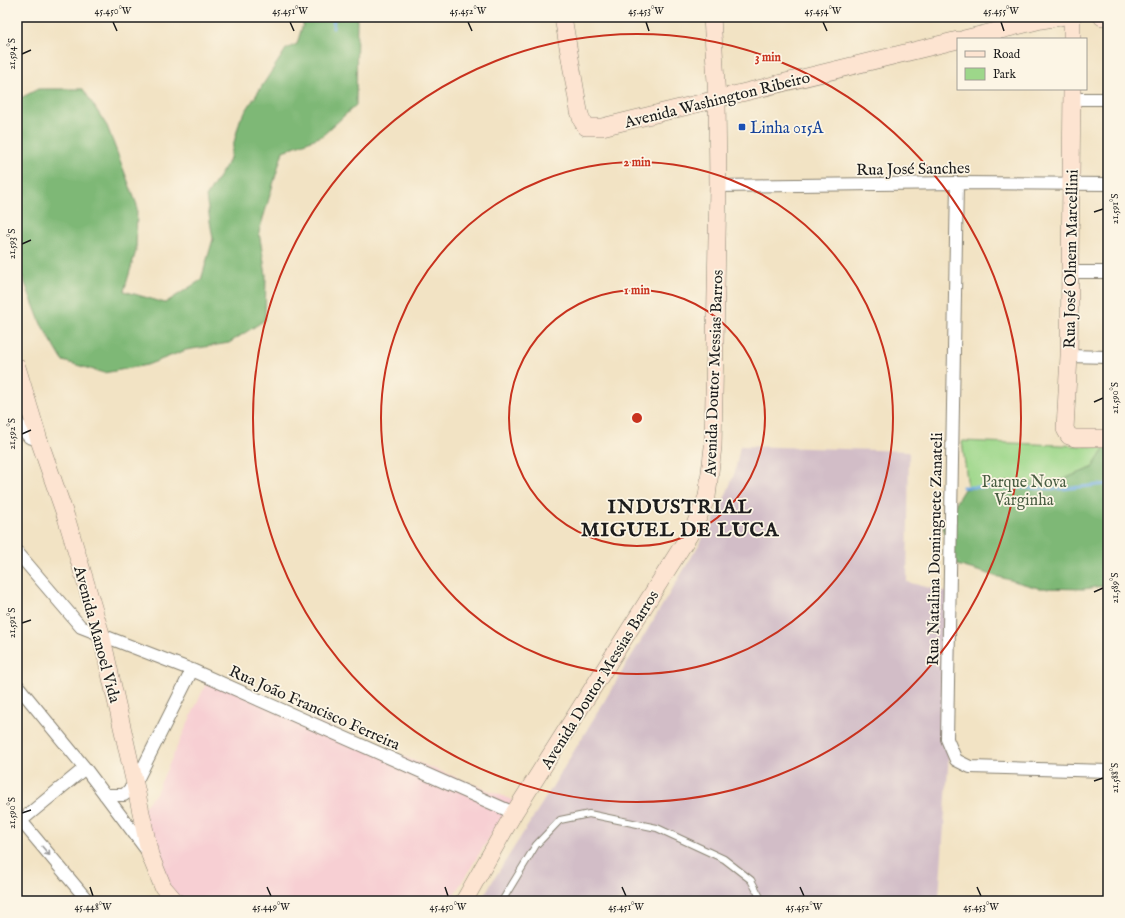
<svg xmlns="http://www.w3.org/2000/svg" width="1125" height="918" viewBox="0 0 1125 918" font-family="'IM FELL English',serif">
<style>
.built{fill:#f7cfd3}
.industrial{fill:#d2bdc7}
.green{fill:#9dd78a;stroke:#5c7a53}
.forest{fill:#7eb876;stroke:#4d6a49}
.lines{fill:none;stroke-linecap:round;stroke-linejoin:round}
.stream{stroke:#75aee5;stroke-width:3}
.lane-casing{stroke:#878070;stroke-width:8}
.street-casing{stroke:#878070;stroke-width:14}
.secondary-casing{stroke:#878070;stroke-width:18}
.lane{stroke:#fff;stroke-width:6}
.street{stroke:#fff;stroke-width:12}
.secondary{stroke:#fde4d1;stroke-width:17}
.oneway{stroke:#999}
.ticks{fill:none;stroke:#1c1c1c;stroke-width:1.5}
.ring{fill:none;stroke:#c8321e;stroke-width:2}
.transit-dot{fill:#1a4fb4;stroke:#fcf5e5;stroke-width:1.5}
.labels{text-anchor:middle;stroke-width:3.5;stroke-linejoin:round;paint-order:stroke}
.street-label{font-size:16px;fill:#1c1c1c;stroke:#fcf5e5}
.transit-label{font-size:16px;fill:#164399;stroke:#fcf5e5;text-anchor:start}
.park-label{font-size:16px;fill:#495d42;stroke:#fcf5e5}
.district-label{font-size:20px;font-weight:bold;letter-spacing:1px;fill:#1c1c1c;stroke:#fcf5e5}
.centre{fill:#c8321e;stroke:#fcf5e5;stroke-width:2}
.ring-label{font-size:12px;text-anchor:middle;font-weight:bold;fill:#c8321e;stroke:#fcf5e5;stroke-width:3.5;stroke-linejoin:round;paint-order:stroke}
.neatline{fill:none;stroke:#1c1c1c;stroke-width:1.5}
.ticks-label{font-size:10px;text-anchor:middle;fill:#1c1c1c}
</style>
<rect width="100%" height="100%" fill="#fcf5e5"/>
<filter id="ink" filterUnits="userSpaceOnUse"><feTurbulence type="fractalNoise" baseFrequency=".025" numOctaves="2"/><feDisplacementMap in="SourceGraphic" scale="8" xChannelSelector="R" yChannelSelector="G"/><feConvolveMatrix kernelMatrix="1 2 1 2 8 2 1 2 1" color-interpolation-filters="sRGB"/></filter>
<filter id="wash" filterUnits="userSpaceOnUse"><feTurbulence type="fractalNoise" baseFrequency=".012" numOctaves="4" result="noise"/><feDisplacementMap in="SourceGraphic" scale="16" xChannelSelector="R" yChannelSelector="G"/><feGaussianBlur stdDeviation="0.9" result="paint"/><feColorMatrix in="noise" values="0 0 0 0 0 0 0 0 0 0 0 0 0 0 0 0 0 1.4 0 .05"/><feComposite in="paint" operator="in"/></filter>
<g filter="url(#wash)">
<rect width="100%" height="100%" fill="#f2e3c4"/>
<path class="built" d="M 208,679 L 513,800 L 450,901 L 175,901 L 140,811 L 156,793 Z"/>
<path class="industrial" d="M 740,446 L 909,451 L 907,582 L 949,593 L 951,725 L 939,897 L 934,901 L 480,901 L 548,794 L 720,510 L 735,472 Z"/>
<path class="green" d="M 962,441 L 1108,447 L 1108,537 L 974,535 Z"/>
<path class="forest" d="M 302,17 L 357,17 L 356,105 L 322,136 L 283,151 L 259,232 L 266,275 L 265,320 L 229,343 L 186,350 L 147,365 L 104,373 L 63,361 L 41,324 L 17,263 L 17,100 L 38,89 L 83,89 L 107,126 L 137,205 L 136,251 L 124,291 L 165,303 L 201,280 L 213,239 L 206,197 L 229,161 L 240,120 L 286,49 L 297,44 L 303,24 Z
M 1108,443 L 1108,585 L 1084,589 L 1038,588 L 957,565 L 942,525 L 964,489 L 1007,482 L 1053,483 L 1092,468 Z"/>
<g class="lines">
<path class="stream" d="M 333,28 L 334,17
M 963,487 L 1062,489 L 1108,484"/>
</g>
</g>
<g filter="url(#ink)">
<g class="lines">
<g class="lane-casing">
<path id="lane" d="M 502,901 L 536,845 L 560,820 L 589,814 L 657,828 L 724,859 L 751,880 L 762,901"/>
</g>
<g class="street-casing">
<path id="street" d="M 1071,99 L 1108,99
M 957,183 L 947,739 L 956,760 L 970,767 L 1108,771
M 718,186 L 957,183 L 1108,184
M 1069,272 L 1108,272
M 1069,356 L 1108,357
M 17,422 L 29,437 L 39,440
M 17,552 L 81,627 L 192,670 L 514,813
M 17,685 L 85,768 L 148,852
M 105,795 L 124,795 L 135,784 L 192,670
M 17,816 L 88,901
M 17,824 L 85,768"/>
</g>
<g class="secondary-casing">
<path id="secondary" d="M 563,17 L 579,111 L 582,121 L 586,127 L 602,127 L 958,40
M 1102,17 L 1108,17
M 964,39 L 1041,20 L 1060,17
M 1072,39 L 1072,17
M 1072,89 L 1069,356 L 1065,429 L 1069,436 L 1075,438 L 1108,438
M 17,367 L 39,440 L 66,517 L 101,634 L 135,784 L 150,855 L 163,887 L 175,901
M 464,901 L 514,813 L 693,529 L 707,497 L 713,447 L 718,186 L 717,99 L 712,17"/>
</g>
<use href="#lane" class="lane"/>
<use href="#street" class="street"/>
<use href="#secondary" class="secondary"/>
</g>
<defs><path id="oneway-shaft" d="M-6 0H5M1.5-3L5.5 0L1.5 3" fill="none" stroke-width="1.6" stroke-linecap="round" stroke-linejoin="round"/></defs>
<use class="oneway" href="#oneway-shaft" transform="translate(46 851) rotate(50)"/>
</g>
<path class="ticks" d="M 113,22 L 117,31M 290,22 L 294,31M 468,22 L 472,31M 646,22 L 649,31M 823,22 L 827,31M 1001,22 L 1004,31M 22,54 L 31,50M 1094,212 L 1103,209M 22,244 L 31,240M 1094,402 L 1103,398M 22,434 L 31,430M 1094,592 L 1103,588M 22,623 L 31,620M 1094,781 L 1103,778M 22,813 L 31,810M 90,887 L 93,896M 267,887 L 271,896M 445,887 L 448,896M 622,887 L 626,896M 800,887 L 804,896M 977,887 L 981,896"/>
<g class="ring">
<circle cx="637" cy="418" r="128"/>
<circle cx="637" cy="418" r="256"/>
<circle cx="637" cy="418" r="384"/>
</g>
<rect class="transit-dot" x="738" y="123" width="8" height="8" rx="2"/>
<g class="labels">
<g class="street-label">
<text transform="translate(717 99) rotate(-14)" y="6">Avenida Washington Ribeiro</text>
<text transform="translate(913 168) rotate(-1)" y="6">Rua José Sanches</text>
<text transform="translate(1070 259) rotate(-89)" y="6">Rua José Olnem Marcellini</text>
<text transform="translate(713 373) rotate(-88)" y="6">Avenida Doutor Messias Barros</text>
<text transform="translate(934 549) rotate(-89)" y="6">Rua Natalina Dominguete Zanateli</text>
<text transform="translate(98 634) rotate(75)" y="6">Avenida Manoel Vida</text>
<text transform="translate(599 679) rotate(-58)" y="6">Avenida Doutor Messias Barros</text>
<text transform="translate(315 707) rotate(24)" y="6">Rua João Francisco Ferreira</text>
</g>
<g class="transit-label">
<text x="750" y="133">Linha 015A</text>
</g>
<g class="park-label">
<text x="1024" y="487">Parque Nova<tspan x="1024" dy="18">Varginha</tspan></text>
</g>
<g class="district-label">
<text x="680" y="513">INDUSTRIAL<tspan x="680" dy="23">MIGUEL DE LUCA</tspan></text>
</g>
</g>
<circle cx="637" cy="418" r="6" class="centre"/>
<g class="ring-label">
<text x="768" y="61">3 min</text>
<text x="637" y="166">2 min</text>
<text x="637" y="294">1 min</text>
</g>
<rect width="1125" height="918" fill="none" stroke="#fcf5e5" stroke-width="44"/>
<rect x="957" y="38" width="130" height="52" fill="#fcf5e5" stroke="#a29e95"/>
<rect x="965" y="51" width="20" height="6" fill="#fde4d1" stroke="#a29e95"/>
<text x="993" y="58" font-size="12" fill="#1c1c1c">Road</text>
<rect x="965" y="68" width="20" height="12" fill="#9dd78a" stroke="#a29e95"/>
<text x="993" y="78" font-size="12" fill="#1c1c1c">Park</text>
<rect x="22" y="22" width="1081" height="874" class="neatline"/>
<g class="ticks-label">
<text x="113" y="14">45.450°W</text>
<text x="290" y="14">45.451°W</text>
<text x="468" y="14">45.452°W</text>
<text x="646" y="14">45.453°W</text>
<text x="823" y="14">45.454°W</text>
<text x="1001" y="14">45.455°W</text>
<text transform="translate(11 54) rotate(-90)" y="4">21.594°S</text>
<text transform="translate(1114 209) rotate(-90)" y="4">21.591°S</text>
<text transform="translate(11 244) rotate(-90)" y="4">21.593°S</text>
<text transform="translate(1114 398) rotate(-90)" y="4">21.590°S</text>
<text transform="translate(11 434) rotate(-90)" y="4">21.592°S</text>
<text transform="translate(1114 588) rotate(-90)" y="4">21.589°S</text>
<text transform="translate(11 623) rotate(-90)" y="4">21.591°S</text>
<text transform="translate(1114 778) rotate(-90)" y="4">21.588°S</text>
<text transform="translate(11 813) rotate(-90)" y="4">21.590°S</text>
<text x="93" y="910">45.448°W</text>
<text x="271" y="910">45.449°W</text>
<text x="448" y="910">45.450°W</text>
<text x="626" y="910">45.451°W</text>
<text x="804" y="910">45.452°W</text>
<text x="981" y="910">45.453°W</text>
</g>
</svg>
